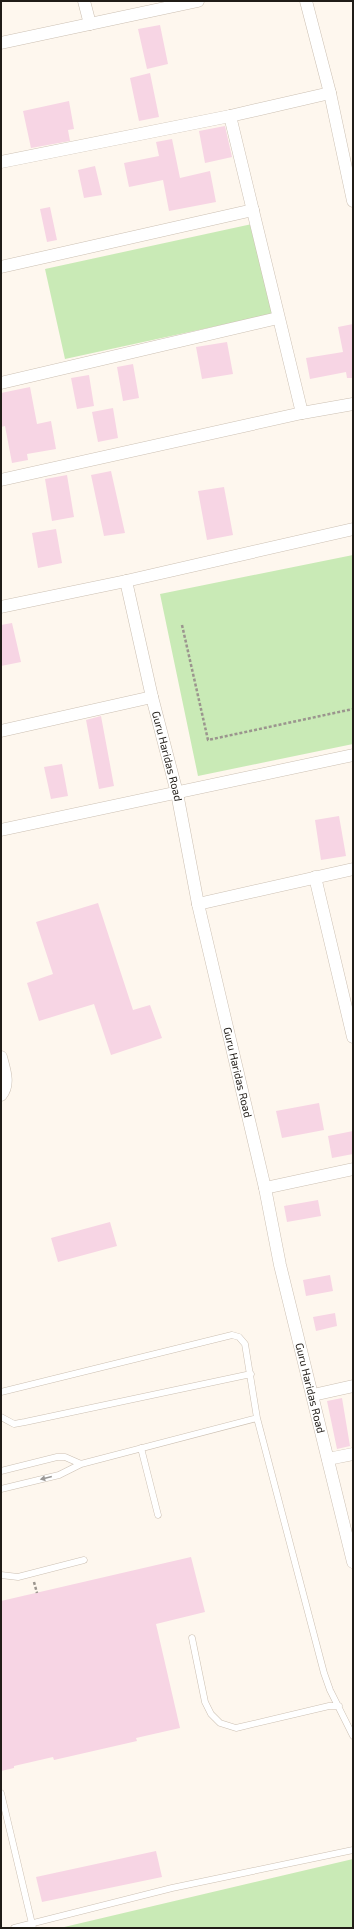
<svg xmlns="http://www.w3.org/2000/svg" width="354" height="1929" viewBox="0 0 354 1929" font-family="'Exo 2',sans-serif">
<style>
.green{fill:#c9eab6}
.building{fill:#f7d5e4}
.lines{fill:none;stroke-linecap:round;stroke-linejoin:round}
.lane-casing{stroke:#ccc0b3;stroke-width:7}
.street-casing{stroke:#ccc0b3;stroke-width:13}
.path{stroke:#9b958e;stroke-width:2.5;stroke-dasharray:3 2;stroke-linecap:butt}
.lane{stroke:#fff;stroke-width:6}
.street{stroke:#fff;stroke-width:12}
.oneway{fill:#9b9997}
.labels{text-anchor:middle;stroke-width:3;stroke-linejoin:round;paint-order:stroke}
.street-label{font-size:11px;fill:#201c17;stroke:#fef7ee}
</style>
<rect width="100%" height="100%" fill="#fef7ee"/>
<path class="green" d="M 252,224 L 272,314 L 65,359 L 45,269 Z
M 353,555 L 353,744 L 198,776 L 160,594 Z
M 353,1859 L 353,1928 L 60,1928 Z"/>
<path class="building" d="M 160,25 L 168,64 L 147,69 L 138,29 Z
M 150,73 L 159,117 L 139,121 L 130,78 Z
M 69,101 L 74,129 L 68,130 L 70,141 L 31,148 L 23,111 Z
M 225,126 L 232,157 L 205,163 L 199,131 Z
M 172,139 L 180,178 L 210,171 L 216,202 L 169,211 L 163,180 L 129,187 L 124,163 L 159,156 L 156,142 Z
M 95,166 L 102,195 L 84,198 L 78,170 Z
M 50,207 L 57,240 L 47,242 L 40,209 Z
M 353,324 L 353,378 L 347,378 L 346,372 L 310,379 L 306,358 L 343,352 L 338,327 Z
M 227,342 L 233,374 L 202,379 L 196,347 Z
M 133,364 L 139,398 L 123,401 L 117,367 Z
M 89,375 L 94,406 L 77,409 L 71,378 Z
M 30,387 L 37,424 L 51,421 L 56,449 L 27,454 L 28,460 L 12,463 L 5,426 L 1,427 L 1,393 Z
M 113,408 L 118,438 L 98,442 L 92,412 Z
M 111,471 L 125,533 L 104,536 L 91,475 Z
M 67,475 L 74,517 L 52,521 L 45,479 Z
M 224,487 L 233,535 L 207,540 L 198,491 Z
M 56,529 L 62,563 L 38,568 L 32,533 Z
M 12,623 L 21,662 L 1,666 L 1,625 Z
M 101,716 L 114,786 L 99,789 L 86,720 Z
M 62,764 L 68,796 L 51,799 L 44,767 Z
M 339,816 L 346,856 L 321,860 L 315,820 Z
M 98,903 L 133,1010 L 150,1005 L 162,1038 L 111,1055 L 94,1004 L 39,1021 L 27,983 L 53,974 L 36,922 Z
M 319,1103 L 324,1130 L 282,1138 L 276,1111 Z
M 353,1131 L 353,1154 L 332,1158 L 328,1136 Z
M 318,1200 L 321,1216 L 287,1222 L 284,1206 Z
M 110,1222 L 117,1246 L 58,1262 L 51,1238 Z
M 330,1275 L 333,1291 L 306,1296 L 303,1280 Z
M 335,1313 L 337,1326 L 316,1331 L 313,1317 Z
M 342,1398 L 350,1446 L 337,1449 L 327,1401 Z
M 191,1557 L 205,1612 L 156,1624 L 180,1728 L 136,1738 L 137,1741 L 54,1760 L 53,1757 L 14,1766 L 14,1768 L 1,1771 L 1,1601 Z
M 156,1851 L 162,1877 L 42,1902 L 36,1877 Z"/>
<g class="lines">
<g class="lane-casing">
<path id="lane" d="M 1,1392 L 232,1335 L 239,1337 L 245,1344 L 257,1418 L 324,1673 L 330,1690 L 353,1736
M 1,1417 L 14,1424 L 25,1422 L 251,1374
M 141,1448 L 158,1515
M 1,1471 L 57,1457 L 65,1457 L 81,1464
M 1,1489 L 59,1475 L 81,1464 L 257,1418
M 1,1575 L 18,1577 L 84,1560
M 192,1638 L 205,1702 L 211,1714 L 220,1723 L 236,1728 L 329,1706 L 339,1706
M 1,1793 L 33,1928
M 14,1928 L 172,1888 L 353,1850"/>
</g>
<g class="street-casing">
<g id="street">
<path d="M 84,1 L 90,24"/>
<path d="M 306,1 L 330,93 L 353,201"/>
<path d="M 1,43 L 198,1"/>
<path d="M 230,116 L 302,413"/>
<path d="M 1,162 L 230,116 L 330,93"/>
<path d="M 1,267 L 253,210"/>
<path d="M 1,383 L 278,318"/>
<path d="M 1,480 L 302,413 L 353,404"/>
<path id="s1" d="M 126,581 L 152,697 L 177,793 L 198,904 L 265,1188 L 280,1265 L 353,1562"/>
<path d="M 1,607 L 126,581 L 353,529"/>
<path d="M 1,731 L 152,697"/>
<path d="M 1,830 L 353,755"/>
<path d="M 315,877 L 353,1037"/>
<path d="M 198,904 L 353,869"/>
<path d="M 1,1057 C 4,1069 10,1084 1,1095"/>
<path d="M 265,1188 L 353,1169"/>
<path d="M 313,1395 L 353,1386"/>
<path d="M 328,1459 L 353,1454"/>
</g>
</g>
<path class="path" d="M 182,625 L 208,740 L 353,709
M 34,1582 L 37,1593"/>
<use href="#lane" class="lane"/>
<use href="#street" class="street"/>
</g>
<defs><path id="oneway-solid" d="M-6-.8H1V-3.2L6.5 0L1 3.2V.8H-6Z"/></defs>
<use class="oneway" href="#oneway-solid" transform="translate(46 1478) rotate(166)"/>
<g class="labels">
<g class="street-label">
<text dy="4" stroke="none"><textPath href="#s1" startOffset="180">Guru Haridas Road</textPath></text>
<text dy="4" stroke="none"><textPath href="#s1" startOffset="504">Guru Haridas Road</textPath></text>
<text dy="4" stroke="none"><textPath href="#s1" startOffset="828">Guru Haridas Road</textPath></text>
</g>
</g>
<rect width="354" height="1929" fill="none" stroke="#201c17" stroke-width="4"/>
</svg>
